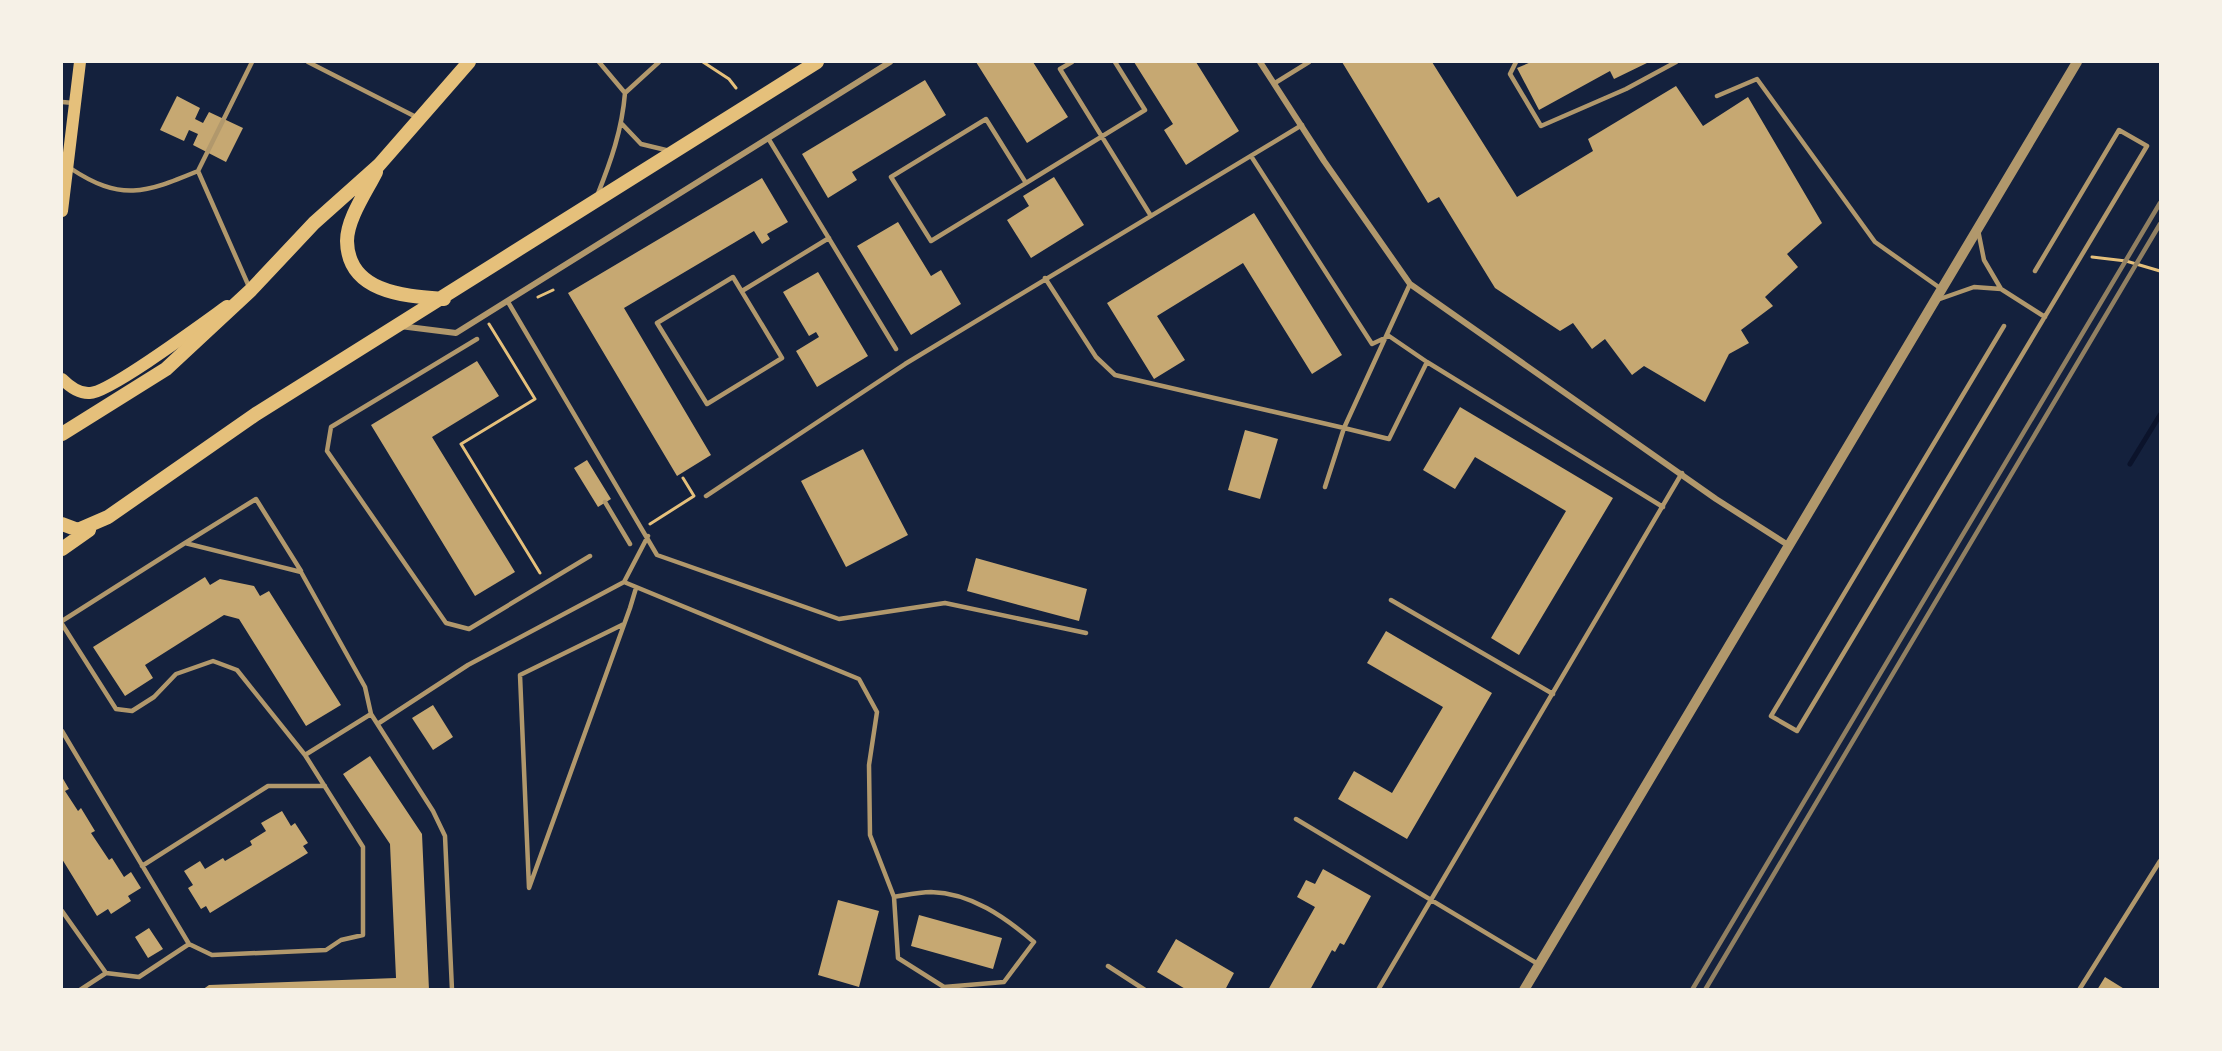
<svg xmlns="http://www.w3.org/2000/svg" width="2222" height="1051" viewBox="0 0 2222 1051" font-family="Manrope,sans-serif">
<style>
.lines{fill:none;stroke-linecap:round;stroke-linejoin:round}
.stream{stroke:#0b132b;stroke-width:5}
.building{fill:#c6a872}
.path{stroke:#e5c07b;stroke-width:3}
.service{stroke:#b1986c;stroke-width:4.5}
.minor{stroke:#b1986c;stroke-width:6}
.tertiary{stroke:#b1986c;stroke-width:10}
.secondary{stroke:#e5c07b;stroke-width:12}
.primary{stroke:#e5c07b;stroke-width:14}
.rail{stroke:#918062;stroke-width:4.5}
</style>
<rect width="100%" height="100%" fill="#14213d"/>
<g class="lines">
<path class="stream" d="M 2130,464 L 2160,415"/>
</g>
<path class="building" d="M 976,62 L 1033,62 L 1068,117 L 1027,143 Z
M 1134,62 L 1196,62 L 1239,131 L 1186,165 L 1164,130 L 1173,124 Z
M 1342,62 L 1432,62 L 1517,197 L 1593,151 L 1588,139 L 1676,86 L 1703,126 L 1748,97 L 1822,223 L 1787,254 L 1798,267 L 1765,297 L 1773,306 L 1741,330 L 1749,343 L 1729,354 L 1705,402 L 1644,366 L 1632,375 L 1605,339 L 1592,349 L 1573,323 L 1560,331 L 1495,288 L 1439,197 L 1428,203 Z
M 1531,62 L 1649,62 L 1614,79 L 1610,71 L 1539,110 L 1517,68 Z
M 925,80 L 946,115 L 852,172 L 857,180 L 828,198 L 802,154 Z
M 177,96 L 200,108 L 195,119 L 203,123 L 209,112 L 243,128 L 226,162 L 193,145 L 198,134 L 189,130 L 184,141 L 160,130 Z
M 1054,177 L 1084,225 L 1031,258 L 1007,220 L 1029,206 L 1023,196 Z
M 762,178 L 788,222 L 767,234 L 770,239 L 762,244 L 754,231 L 624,308 L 711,455 L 677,476 L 568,293 Z
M 1254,213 L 1342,355 L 1312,374 L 1243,263 L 1157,316 L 1185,360 L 1154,379 L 1107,303 Z
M 898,222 L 931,276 L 941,270 L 961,304 L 911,335 L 857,246 Z
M 818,272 L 868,356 L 817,387 L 796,351 L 819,337 L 816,332 L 809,336 L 783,292 Z
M 477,361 L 499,396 L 432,437 L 515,572 L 475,596 L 371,425 Z
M 1460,407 L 1613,498 L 1519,655 L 1491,638 L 1566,511 L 1475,457 L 1455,489 L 1423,470 Z
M 1245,430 L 1278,439 L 1260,499 L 1228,490 Z
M 863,449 L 908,535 L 846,567 L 801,481 Z
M 587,460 L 611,499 L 598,507 L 574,468 Z
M 976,558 L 1087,589 L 1079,621 L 967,591 Z
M 205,577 L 210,585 L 220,579 L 254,586 L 260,596 L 269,591 L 341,705 L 306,726 L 239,619 L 224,615 L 145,665 L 153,678 L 125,696 L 93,647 Z
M 1386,631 L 1492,693 L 1407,839 L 1338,799 L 1354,771 L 1392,793 L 1443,707 L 1367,663 Z
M 433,705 L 453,737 L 433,750 L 412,718 Z
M 370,756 L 422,834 L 429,990 L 202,990 L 209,985 L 396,978 L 390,844 L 343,774 Z
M 62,777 L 69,789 L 65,791 L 78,811 L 81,808 L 95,831 L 91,833 L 109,860 L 112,858 L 124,877 L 131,872 L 141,888 L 128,896 L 131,901 L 111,914 L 108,909 L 97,916 L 62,859 Z
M 282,811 L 291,826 L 295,823 L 308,843 L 303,846 L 308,853 L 210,913 L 206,906 L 201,909 L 188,888 L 193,885 L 184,871 L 200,861 L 205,869 L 223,858 L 225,861 L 252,845 L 250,841 L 266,831 L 261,823 Z
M 1323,869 L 1371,896 L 1344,945 L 1340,943 L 1335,952 L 1332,950 L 1310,990 L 1268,990 L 1315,907 L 1297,897 L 1306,880 L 1315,884 Z
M 838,900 L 879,911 L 859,987 L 818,975 Z
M 919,915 L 1002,938 L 993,969 L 911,946 Z
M 149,928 L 163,949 L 148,958 L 135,937 Z
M 1176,939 L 1234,973 L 1225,990 L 1187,990 L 1157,972 Z
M 2105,977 L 2126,990 L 2097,990 Z"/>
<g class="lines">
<path class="path" d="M 703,62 L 729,79 L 736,88
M 2092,257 L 2126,261 L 2160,271
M 538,297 L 553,290
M 489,324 L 535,399 L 461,444 L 540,573
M 650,524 L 694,496 L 683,478"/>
<path class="service" d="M 308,62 L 418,118
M 1072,62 L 1060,69 L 1151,216
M 1516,62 L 1510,74 L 1541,126 L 1626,89 L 1676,62
M 1275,83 L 1309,62
M 625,93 L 659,62
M 1717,96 L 1757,79 L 1875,242 L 1940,288
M 62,102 L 74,103
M 622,124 L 641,144 L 670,151
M 768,138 L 896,349
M 1251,156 L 1372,344 L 1389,336 L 1427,362 L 1389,439 L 1344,428 L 1325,487
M 70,168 C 121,202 145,193 198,171 L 252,62
M 198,171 L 250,289
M 1026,183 L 931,241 L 891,177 L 986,119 L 1026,183 L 1145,110 L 1115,62
M 597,196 C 611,161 622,130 625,93 L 599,62
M 733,277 L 782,358 L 707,404 L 657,323 Z
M 1045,278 L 1096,357 L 1115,375 L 1344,428 L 1410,284
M 2001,289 L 2045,317
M 742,291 L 829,238
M 1937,300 L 1974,287 L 2001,289 L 1984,260 L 1978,230
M 508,302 L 657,555 L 839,619 L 945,603 L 1086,633
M 2004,326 L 1771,716 L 1797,731 L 2147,146 L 2119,130 L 2035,271
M 477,339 L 331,427 L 327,451 L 446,623 L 469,629 L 590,556
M 1427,362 L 1663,507
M 706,496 L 905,364 L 1302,125
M 605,502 L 630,544
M 185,543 L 256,499 L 301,571
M 624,582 L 859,679 L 877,712 L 869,765 L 870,835 L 894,897 L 898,958 L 944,987 L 1004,982 L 1034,942 C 1005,917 971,893 931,892 C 919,892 906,895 894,897
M 1391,600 L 1553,694
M 62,621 L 185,543 L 301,572 L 365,687 L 371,714
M 62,624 L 116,709 L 132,711 L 154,697 L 176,674 L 213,661 L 237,670 L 305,755
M 624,624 L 520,675 L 529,888 L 630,608 L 636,588
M 379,723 L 468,665 L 624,582 L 648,536
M 62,731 L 189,944 L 212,955 L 326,950 L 341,940 L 363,935 L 363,847 L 305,755 L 371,714 L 433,811 L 445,836 L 452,990
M 1296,819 L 1538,964
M 142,866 L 268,786 L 325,786
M 62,911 L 106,973
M 1108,966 L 1145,990
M 80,990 L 106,973 L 139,977 L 189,944
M 1378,990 L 1682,473
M 2079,990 L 2160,861"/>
<path class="minor" d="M 1260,62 L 1324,161 L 1410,284 L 1716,499 L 1788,545
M 400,326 L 456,333 L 890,62"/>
<path class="tertiary" d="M 1524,990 L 2077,62"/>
<path class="secondary" d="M 62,211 L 80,62
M 62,379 C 69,386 79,394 90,393 C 109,393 206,321 227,306"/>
<path class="primary" d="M 376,172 C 366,192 347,219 347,241 C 348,293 405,296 444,299
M 62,434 L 166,369 L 251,290 L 314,223 L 379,165 L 469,62
M 62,524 L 78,530 L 108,517 L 256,414 L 817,62
M 62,549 L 89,530"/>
<path class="rail" d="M 1692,990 L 2160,203
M 1705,990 L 2160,224"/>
</g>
<rect width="2222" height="1051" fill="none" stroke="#f6f1e7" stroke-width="126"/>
</svg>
